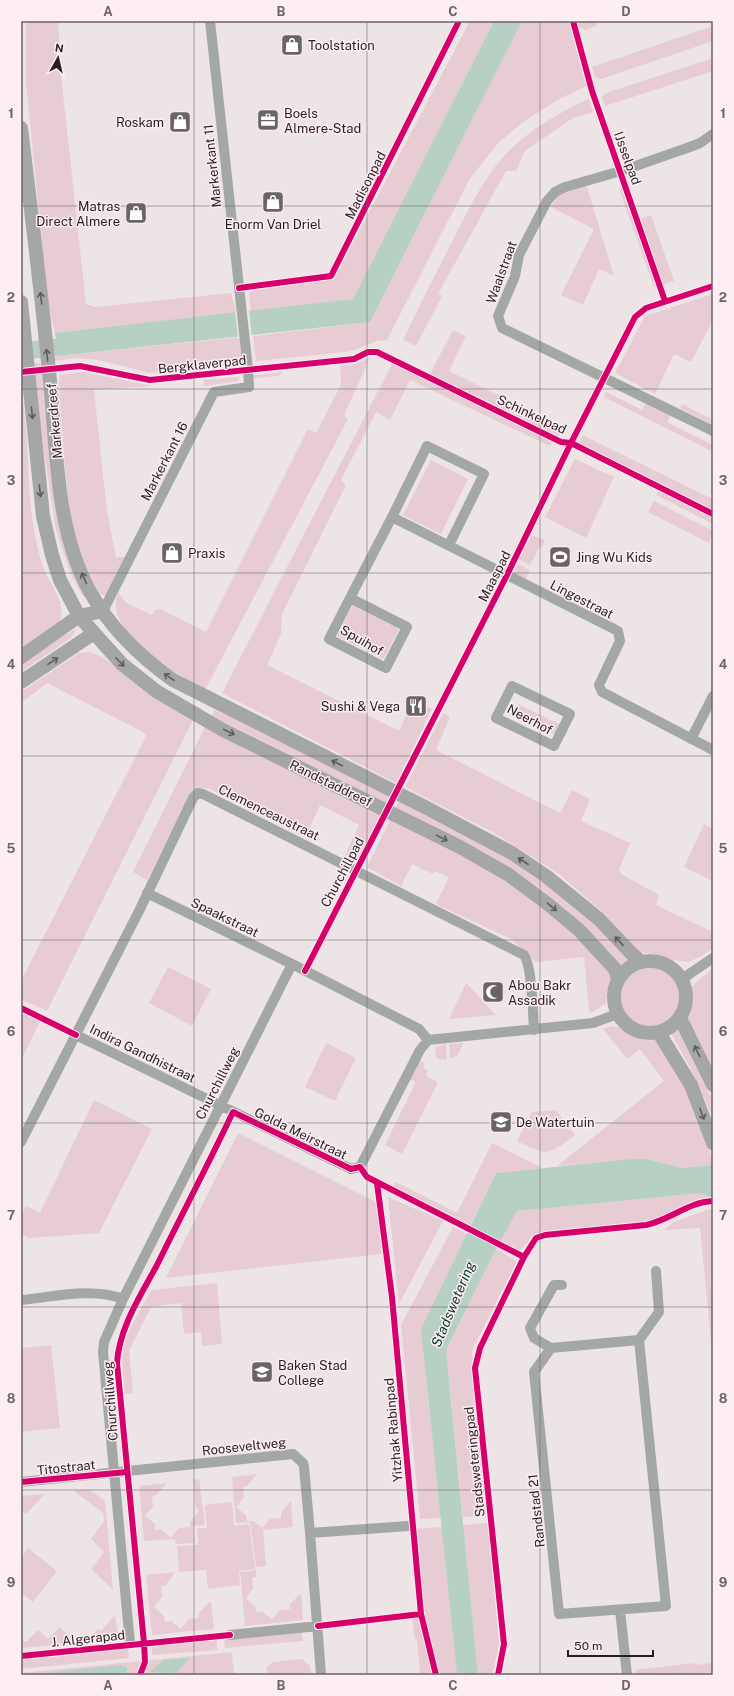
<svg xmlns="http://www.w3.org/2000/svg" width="734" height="1696" font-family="'Public Sans',sans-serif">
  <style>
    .green { fill: #e7ccd4 }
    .water { fill: #b6d0c4 }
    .pier { fill: #ede4e6 }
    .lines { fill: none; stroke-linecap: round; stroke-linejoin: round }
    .street { stroke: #a4a8a5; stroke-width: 10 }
    .secondary { stroke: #a4a7a5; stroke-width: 14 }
    .cycleway-casing { stroke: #feedf2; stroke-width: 8 }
    .cycleway { stroke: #d6006c; stroke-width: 6 }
    .oneway { stroke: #5e5c5c }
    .grid { fill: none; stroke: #6a6465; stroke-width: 1; stroke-opacity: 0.55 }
    .labels { text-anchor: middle; stroke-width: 3; stroke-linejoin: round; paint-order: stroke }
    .poi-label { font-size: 13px; fill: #241f20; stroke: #feedf2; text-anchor: start }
    .street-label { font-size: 13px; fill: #241f20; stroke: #feedf2 }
    .water-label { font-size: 14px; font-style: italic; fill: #023c2a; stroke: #feedf2 }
    .neatline { fill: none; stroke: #6a6465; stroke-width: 1.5 }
    .grid-label { font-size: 13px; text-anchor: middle; font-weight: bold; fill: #6a6465 }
  </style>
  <rect width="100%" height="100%" fill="#ede4e6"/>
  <path class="green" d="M26,21H58L61,75L86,304L95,307L231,293L237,313L55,333L48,304L26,82Z
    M470,21H494L353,299L251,311L249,293L251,291L334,279Z
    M522,21H569L586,86L557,100L522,123L497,144L469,180L387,340L376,341L355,350L345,352L256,361L253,336L370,322Z
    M575,21H595L597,26L585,30L582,28L576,29Z
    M713,26V41L601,79L595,77L592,67Z
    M713,58V71L605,106L602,97L606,93Z
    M589,99L593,112L573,118L525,151L516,171H506L438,294L442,296L416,346L403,340C420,304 438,269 456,234C470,207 484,178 504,156C527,131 558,113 589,99Z
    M583,186L587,187L614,276L599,269L583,305L561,295L594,229L551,207L559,193Z
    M628,186L639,219L651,215L674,281L654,287L619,189Z
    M713,294V320L691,362L674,354L655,394L615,373L645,316Z
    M453,330L466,336L449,371L543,417L542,420L552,425L554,421L564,426L558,438L430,374Z
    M240,337L243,363L150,373L98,360L76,358L41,363L47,413L87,597L83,596L71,575L56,530L37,406L35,363H41L40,358Z
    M370,358L344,415L348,419L205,690C178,673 117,641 116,605C116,601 117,596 118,592L126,603L152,615L155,610L160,609L206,632L308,429L316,433L341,385L340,366L356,364Z
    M393,362L553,440L550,446L410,380L390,420L376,412L341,480L346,485L282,614L281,634L267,665L399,731L406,715L414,717L421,704L432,709L396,783L222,693Z
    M82,372L152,386L94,390L107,511L116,557H125L106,595H101C70,552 67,493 63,442C62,420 59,397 59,375Z
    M282,372L279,376L254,378L251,376Z
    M240,377L238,381L204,386L203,380Z
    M21,390C31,441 25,494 37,545C39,554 42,565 46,574C52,586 64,602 61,617C58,629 31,642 21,649Z
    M606,392L642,410L646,402L671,414L667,422L713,445V452L604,397Z
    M682,404L713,420V425L680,408Z
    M582,435L713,499V511L579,444Z
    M575,459L614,477L586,538L545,517Z
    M431,460L468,479L441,534L403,515Z
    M659,489L713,517V524L656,495Z
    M654,501L713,531L709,543L648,512Z
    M532,535L545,540L542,547L540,546L530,565L519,559Z
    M518,564L530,570L525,580L513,574Z
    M353,605L399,629L384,659L337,636Z
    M76,629L71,638L21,672V665L60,638Z
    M88,652C106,655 116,669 130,679C150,693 173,705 194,718L47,1011L21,999V981L146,736L143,732L47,683L21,703V692L79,653Z
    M518,704L561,725L556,735L514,714Z
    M214,710L231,716L390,796L386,803L212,716Z
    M443,713L450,717L436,750L560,813L572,790L590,799L581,821L630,843L619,869L621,874L659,895L656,905L713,932V948L700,957L688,962L673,960L661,955L639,952L633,947L605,914L559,874L496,834L405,787Z
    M206,725L380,815L356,864L344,858L359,825L320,805L305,837L208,788C198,788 194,789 189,796L147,880L133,872Z
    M399,801L522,865L589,918L629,959L621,965C599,944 579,920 556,901C511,863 448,835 395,808Z
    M390,820L459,852L511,883L571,930L611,973L606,1003L591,1013L589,1010L584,957L536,962L511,939L436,904L449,877L435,871L433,874L412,864L401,886L367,867Z
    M704,824L713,829V881L684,867Z
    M168,967L211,989L192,1026L149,1003Z
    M621 998a30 30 0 1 1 60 0a30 30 0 1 1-60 0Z
    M713,968V1071L687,1021L691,1001V987Z
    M466,983L496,1015L449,1019Z
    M21,1011L40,1021L21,1061Z
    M612,1026L620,1028L635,1037L658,1040L683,1080L708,1144L713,1165L683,1168L646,1159L557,1166L664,1081L640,1049L627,1059L603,1029Z
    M678,1030L713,1101V1118L694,1075L671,1033Z
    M326,1043L356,1058L335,1101L305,1087Z
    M462,1043L463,1045L457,1056L450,1059L449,1044Z
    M446,1044L447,1060L438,1059L435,1055L436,1047Z
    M419,1060L425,1063L423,1068L428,1070L426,1076L438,1082L402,1154L385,1145L416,1082L410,1079Z
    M94,1100L152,1129L99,1233L29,1238L21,1233V1215L26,1206L40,1213Z
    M556,1110L575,1135C548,1155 549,1157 517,1141L532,1112Z
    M238,1133L378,1203L382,1254L166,1278Z
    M492,1143L543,1168L496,1173L470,1226L393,1186L396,1182L457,1213Z
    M702,1193L708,1197L698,1199L672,1212L646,1222L544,1232L531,1237L522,1249L519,1251L500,1241L517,1211Z
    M388,1197L443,1221L399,1304Z
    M707,1210H713V1362L700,1228L664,1230L674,1222Z
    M453,1227L467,1234L433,1304L426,1381L441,1518L420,1519L401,1325Z
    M496,1249L517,1261L473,1348L472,1355L485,1516L463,1517L446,1350Z
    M217,1283L222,1344L202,1346L201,1332L184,1334L181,1303L151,1307L129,1351L133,1393L125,1394C124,1379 121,1364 123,1350C127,1329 142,1309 151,1290Z
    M51,1345L60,1428L21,1432V1348Z
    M257,1474L247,1486H243L244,1497L236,1507L246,1515L247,1521H253L262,1528L270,1519L281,1518V1513L291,1501L293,1527L263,1530L266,1566L256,1567L250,1522L236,1523L232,1477Z
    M199,1479L205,1525L193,1526L195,1543L176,1544L175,1539L144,1541L139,1486L167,1483L156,1495L152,1496L153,1507L145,1516L155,1524V1530H162L171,1538L179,1528L190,1527V1522L199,1511L196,1508L193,1480Z
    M89,1489L105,1501L113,1590L91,1569L104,1552L91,1539L104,1521L103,1513L74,1491Z
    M45,1494L26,1514L21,1510V1496Z
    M232,1502L234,1526L249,1524L255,1569L239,1571L240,1585L208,1589L206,1570L179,1572L177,1546L198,1545L197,1528H207L205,1505Z
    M488,1523L499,1645L492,1675H478L463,1525Z
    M442,1527L457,1675H438L425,1626L415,1529Z
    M28,1548L57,1571L33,1602L21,1592V1557Z
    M256,1570V1577H252L253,1588L246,1598L255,1606L256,1612H262L272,1619L280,1610L290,1609V1604L301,1593L303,1620L245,1626L240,1572Z
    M175,1572L165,1586H161L162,1597L154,1607L164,1616L165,1622L171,1621L181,1629L189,1619L199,1618V1613L209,1602H211L214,1629L152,1635L146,1575Z
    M115,1615L119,1640L88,1642L98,1629L101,1631Z
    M419,1617V1618L432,1675H420L417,1639H415L412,1618Z
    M59,1627L78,1643L21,1648V1639L26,1642L38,1630L48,1639Z
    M301,1630L303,1641L225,1648L224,1639Z
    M217,1639V1650L152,1655V1646Z
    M128,1649L129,1658L21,1669V1660Z
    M232,1652L234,1675H21V1673Z
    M302,1659L310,1666L311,1675H267V1667L273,1662Z
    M694,1663L695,1665L713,1663V1675H636L635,1670Z"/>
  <path class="water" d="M494,21H522L370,322L21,360V342L56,339L55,333L353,299Z
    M632,1159H646L683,1168L713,1165V1197H708L702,1193L517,1211L496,1249L446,1350L478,1675H457L421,1329L496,1173Z
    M190,1658L176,1673L149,1672L164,1660Z
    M121,1665L127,1668V1674L43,1675L46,1673Z"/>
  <path class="pier" d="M249,310L252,338L238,339L235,311Z"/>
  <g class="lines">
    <path class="street" d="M713,134L700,143L687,148L621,171L565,187L555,192L547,201L519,255L515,276L498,316L502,328L713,431
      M449,545L484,474L427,446L392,517L618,631L620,641L599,685L602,692L713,750
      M350,598L407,627L386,668L329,639Z
      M350,598L394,513
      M103,611L214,392L249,387L248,369L210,21
      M512,686L570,714L554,746L496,718Z
      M691,739L713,696
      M147,893L292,964
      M682,979L713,958
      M76,1035L351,1169L360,1167L420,1050L428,1040
      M21,1142L140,909L193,798L198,793L203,794L524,955C532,965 533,1015 534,1030
      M562,1285H554L530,1328L534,1338L551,1348L639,1340L659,1312L656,1271
      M21,1300C54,1297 92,1287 123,1299
      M551,1348L534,1372L559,1614L666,1606L639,1340
      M21,1482L293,1454L303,1463L304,1467L310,1533
      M620,1610L627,1675
      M230,1635L318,1626
      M130,1644L103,1352L104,1342L123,1299L292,964L419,1029L428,1040L593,1023L617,1014
      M321,1675L310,1533L408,1526"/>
    <path class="secondary" d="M21,128C31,209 41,290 49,371C57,443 54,525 89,590C110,628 139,656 173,680L425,807L512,853L546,876L599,919L631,953L641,962
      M21,302L43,516L52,555L60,580L79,616L94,633L122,664L156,691L185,708L223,730L460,847L509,875L548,904L579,930L615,969L618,979
      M21,657L79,616L103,611
      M21,682L94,633
      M614 997a36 36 0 1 1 72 0a36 36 0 1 1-72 0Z
      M680,1018L713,1085
      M659,1033L691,1085L713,1143"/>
    <g class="cycleway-casing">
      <path id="cycleway" d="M573,21L592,91L665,301
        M239,288L331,276L459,21
        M21,372L80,366L150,380L354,359L368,352H377L561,442L571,443L713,514
        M305,971L507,575L570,445L635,317L646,308L713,286
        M21,1008L76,1035
        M377,1183L392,1297L421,1614L436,1675
        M21,1482L127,1472
        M318,1626L421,1614
        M21,1656L230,1635
        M140,1675L145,1662L144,1643L117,1363C119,1328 141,1295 157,1265C182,1214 209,1163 233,1112L351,1169L360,1167L367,1177L524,1257L536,1238L545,1235L646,1225C670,1220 688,1202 713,1201
        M498,1675L504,1644L475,1368L480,1348L524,1257"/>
    </g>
    <use href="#cycleway" class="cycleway"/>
  </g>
  <defs><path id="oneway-shaft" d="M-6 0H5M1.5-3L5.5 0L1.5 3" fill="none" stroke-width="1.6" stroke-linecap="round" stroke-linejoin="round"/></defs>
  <g class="oneway">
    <use href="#oneway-shaft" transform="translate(41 298) rotate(-97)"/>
    <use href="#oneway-shaft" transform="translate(47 355) rotate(-97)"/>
    <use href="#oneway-shaft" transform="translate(32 413) rotate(84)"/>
    <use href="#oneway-shaft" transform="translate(40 491) rotate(83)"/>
    <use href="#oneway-shaft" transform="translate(84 578) rotate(-114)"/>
    <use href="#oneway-shaft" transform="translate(53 661) rotate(-34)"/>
    <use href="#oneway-shaft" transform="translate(120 662) rotate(45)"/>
    <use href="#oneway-shaft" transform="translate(169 677) rotate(-146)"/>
    <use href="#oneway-shaft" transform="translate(229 732) rotate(26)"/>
    <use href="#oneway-shaft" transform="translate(337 763) rotate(-153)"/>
    <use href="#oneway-shaft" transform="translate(442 838) rotate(26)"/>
    <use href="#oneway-shaft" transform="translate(523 861) rotate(-147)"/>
    <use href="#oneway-shaft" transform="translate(552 907) rotate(40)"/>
    <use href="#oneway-shaft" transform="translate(619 941) rotate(-133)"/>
    <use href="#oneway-shaft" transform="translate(697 1051) rotate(-116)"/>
    <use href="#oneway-shaft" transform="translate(702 1114) rotate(69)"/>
  </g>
  <path class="grid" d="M194,21V1675M367,21V1675M540,21V1675M21,206H713M21,389H713M21,573H713M21,756H713M21,940H713M21,1123H713M21,1307H713M21,1490H713"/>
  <defs>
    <g id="shop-square" transform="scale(1.15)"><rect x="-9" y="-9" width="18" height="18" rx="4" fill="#6a6465" stroke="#feedf2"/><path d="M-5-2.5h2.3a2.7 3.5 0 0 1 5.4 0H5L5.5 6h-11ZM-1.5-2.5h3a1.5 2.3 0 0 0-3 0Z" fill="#fff"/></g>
    <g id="office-square" transform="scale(1.15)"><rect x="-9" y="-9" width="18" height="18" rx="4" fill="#6a6465" stroke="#feedf2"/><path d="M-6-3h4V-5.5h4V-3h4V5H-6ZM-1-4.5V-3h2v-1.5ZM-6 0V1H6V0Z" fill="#fff"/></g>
    <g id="stadium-square" transform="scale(1.15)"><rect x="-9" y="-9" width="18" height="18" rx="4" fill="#6a6465" stroke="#feedf2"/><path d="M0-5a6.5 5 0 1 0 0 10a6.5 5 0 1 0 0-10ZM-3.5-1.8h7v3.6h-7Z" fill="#fff"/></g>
    <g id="restaurant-square" transform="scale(1.15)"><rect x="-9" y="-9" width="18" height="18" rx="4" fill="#6a6465" stroke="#feedf2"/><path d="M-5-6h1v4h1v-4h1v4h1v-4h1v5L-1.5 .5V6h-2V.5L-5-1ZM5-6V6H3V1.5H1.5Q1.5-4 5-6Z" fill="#fff"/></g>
    <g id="mosque-square" transform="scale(1.15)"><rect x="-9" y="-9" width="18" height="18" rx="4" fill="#6a6465" stroke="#feedf2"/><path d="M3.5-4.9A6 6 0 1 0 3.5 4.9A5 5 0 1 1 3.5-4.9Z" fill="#fff"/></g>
    <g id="school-square" transform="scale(1.15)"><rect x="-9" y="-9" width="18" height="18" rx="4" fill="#6a6465" stroke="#feedf2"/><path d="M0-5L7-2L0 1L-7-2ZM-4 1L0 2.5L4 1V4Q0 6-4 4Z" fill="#fff"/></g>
  </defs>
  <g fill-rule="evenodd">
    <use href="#shop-square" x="292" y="45"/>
    <use href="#office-square" x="268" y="120"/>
    <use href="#shop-square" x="180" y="122"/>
    <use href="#shop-square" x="273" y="202"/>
    <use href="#shop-square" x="136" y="213"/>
    <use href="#shop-square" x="172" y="553"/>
    <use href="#stadium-square" x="560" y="557"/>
    <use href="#restaurant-square" x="416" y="706"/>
    <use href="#mosque-square" x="493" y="992"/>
    <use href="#school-square" x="501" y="1122"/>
    <use href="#school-square" x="262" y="1372"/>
  </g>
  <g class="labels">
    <g class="poi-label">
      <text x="308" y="50">Toolstation</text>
      <text x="284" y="118">Boels<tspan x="284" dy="15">Almere-Stad</tspan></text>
      <text x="164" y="127" text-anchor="end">Roskam</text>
      <text x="120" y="211" text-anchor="end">Matras<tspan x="120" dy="15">Direct Almere</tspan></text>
      <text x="273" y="229" text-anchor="middle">Enorm Van Driel</text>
      <text x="188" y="558">Praxis</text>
      <text x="576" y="562">Jing Wu Kids</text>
      <text x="400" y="711" text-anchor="end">Sushi &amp; Vega</text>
      <text x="508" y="990">Abou Bakr<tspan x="508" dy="15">Assadik</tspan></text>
      <text x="516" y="1127">De Watertuin</text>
      <text x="278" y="1370">Baken Stad<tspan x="278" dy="15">College</tspan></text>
    </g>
    <g class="street-label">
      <text transform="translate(628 158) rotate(70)" y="5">IJsselpad</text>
      <text transform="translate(212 166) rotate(-96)" y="5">Markerkant 11</text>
      <text transform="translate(365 185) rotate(-63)" y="5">Madisonpad</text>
      <text transform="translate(501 272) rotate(-70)" y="5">Waalstraat</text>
      <text transform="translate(202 364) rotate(-6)" y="5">Bergklaverpad</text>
      <text transform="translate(532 414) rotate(25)" y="5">Schinkelpad</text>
      <text transform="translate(54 421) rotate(-95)" y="5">Markerdreef</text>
      <text transform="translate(164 461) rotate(-63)" y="5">Markerkant 16</text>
      <text transform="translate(494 576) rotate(-63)" y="5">Maaspad</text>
      <text transform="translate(582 599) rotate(27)" y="5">Lingestraat</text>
      <text transform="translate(362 640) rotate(30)" y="5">Spuihof</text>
      <text transform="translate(530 719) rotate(28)" y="5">Neerhof</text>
      <text transform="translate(331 783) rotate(26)" y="5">Randstaddreef</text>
      <text transform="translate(269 812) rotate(26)" y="5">Clemenceaustraat</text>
      <text transform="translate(342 872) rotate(-62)" y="5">Churchillpad</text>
      <text transform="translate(225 917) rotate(26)" y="5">Spaakstraat</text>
      <text transform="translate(143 1053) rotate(26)" y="5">Indira Gandhistraat</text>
      <text transform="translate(217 1083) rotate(-63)" y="5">Churchillweg</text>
      <text transform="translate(301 1133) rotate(26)" y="5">Golda Meirstraat</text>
      <text transform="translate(110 1401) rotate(-94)" y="5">Churchillweg</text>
      <text transform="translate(393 1430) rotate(-95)" y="5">Yitzhak Rabinpad</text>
      <text transform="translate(244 1446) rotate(-6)" y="5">Rooseveltweg</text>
      <text transform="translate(474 1462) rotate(-96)" y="5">Stadsweteringpad</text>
      <text transform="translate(66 1467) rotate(-6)" y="5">Titostraat</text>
      <text transform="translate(536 1511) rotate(-96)" y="5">Randstad 21</text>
      <text transform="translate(88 1638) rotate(-6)" y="5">J. Algerapad</text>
    </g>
    <g class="water-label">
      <text transform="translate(453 1304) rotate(-67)" y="5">Stadswetering</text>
    </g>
  </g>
  <rect width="734" height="1696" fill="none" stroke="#feedf2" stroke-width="44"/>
  <g transform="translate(58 58) rotate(8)" stroke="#feedf2" stroke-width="3" paint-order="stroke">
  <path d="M0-3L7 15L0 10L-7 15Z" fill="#241f20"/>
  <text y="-6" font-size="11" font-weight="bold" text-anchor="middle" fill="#241f20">N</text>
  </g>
  <path d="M568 1650v6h85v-6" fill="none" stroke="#241f20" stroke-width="2"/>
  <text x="574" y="1650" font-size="12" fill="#241f20" stroke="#feedf2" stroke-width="3" paint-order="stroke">50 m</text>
  <rect x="22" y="22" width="690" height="1652" class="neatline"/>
  <g class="grid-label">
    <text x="108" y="16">A</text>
    <text x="281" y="16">B</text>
    <text x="453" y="16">C</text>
    <text x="626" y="16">D</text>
    <text x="11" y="118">1</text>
    <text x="723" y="118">1</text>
    <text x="11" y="302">2</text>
    <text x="723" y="302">2</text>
    <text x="11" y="485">3</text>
    <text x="723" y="485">3</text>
    <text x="11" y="669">4</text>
    <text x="723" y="669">4</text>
    <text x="11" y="853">5</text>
    <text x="723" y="853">5</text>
    <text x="11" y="1036">6</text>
    <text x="723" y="1036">6</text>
    <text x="11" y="1220">7</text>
    <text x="723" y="1220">7</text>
    <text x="11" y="1403">8</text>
    <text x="723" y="1403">8</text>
    <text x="11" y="1587">9</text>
    <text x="723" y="1587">9</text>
    <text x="108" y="1690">A</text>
    <text x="281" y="1690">B</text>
    <text x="453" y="1690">C</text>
    <text x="626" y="1690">D</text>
  </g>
</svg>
